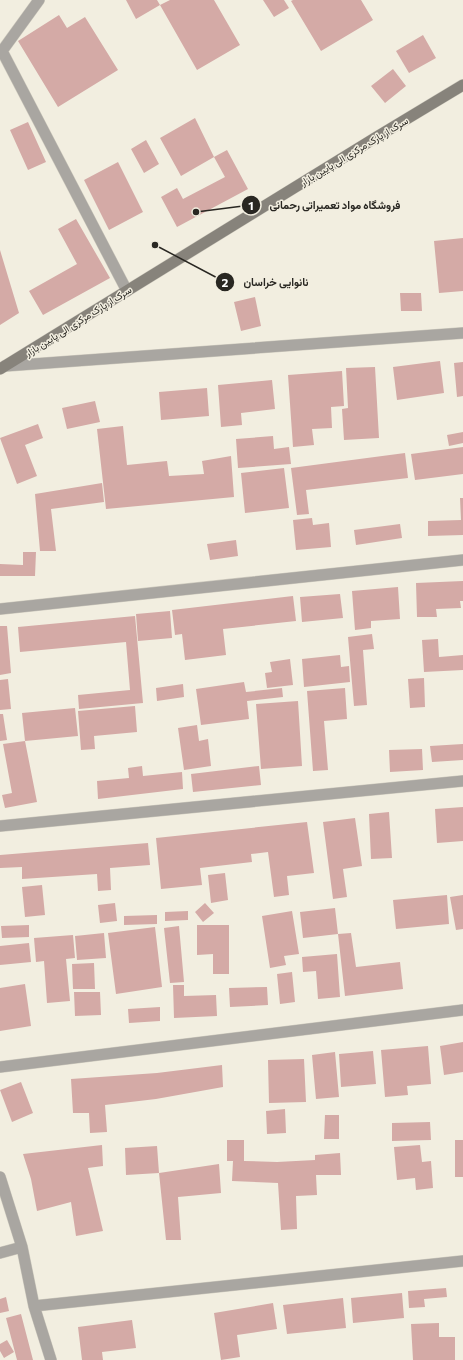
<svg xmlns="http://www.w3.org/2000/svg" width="463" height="1360" font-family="Commissioner,Vazirmatn,sans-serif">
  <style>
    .building { fill: #d4aaa6 }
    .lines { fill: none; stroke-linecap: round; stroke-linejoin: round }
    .minor-casing { stroke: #cecabe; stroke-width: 12 }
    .secondary-casing { stroke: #cecabe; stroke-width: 12 }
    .minor { stroke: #a9a6a1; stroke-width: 11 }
    .secondary { stroke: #87837b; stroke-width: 11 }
    .labels { text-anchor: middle; stroke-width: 3; stroke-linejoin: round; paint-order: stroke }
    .street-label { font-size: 10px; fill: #292722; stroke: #f2eee0 }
    .leader { fill: none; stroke: #292722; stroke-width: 1.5 }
    .callout-dot { fill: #292722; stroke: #f2eee0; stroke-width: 1.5 }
    .mark-label { font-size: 12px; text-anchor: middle; font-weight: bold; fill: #fff }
    .callout-label { font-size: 11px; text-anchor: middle; font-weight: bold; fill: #292722; stroke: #f2eee0; stroke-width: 3; stroke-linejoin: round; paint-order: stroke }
  </style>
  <rect width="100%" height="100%" fill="#f2eee0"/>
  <path class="building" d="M126,0H157L160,5L136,19Z
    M170,0H214L240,45L197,70L160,5Z
    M263,0H284L289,8L274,17Z
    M293,0H361L373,20L321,51L291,1Z
    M59,15L67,28L85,17L118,70L58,107L18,41Z
    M423,35L436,58L409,73L396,51Z
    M393,69L406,86L385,103L371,86Z
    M195,118L214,157L181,176L160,138Z
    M28,122L46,162L28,170L10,130Z
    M146,140L159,164L144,173L131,149Z
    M227,150L248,189L177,227L161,197L177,188L183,199L225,177L214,157Z
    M118,162L143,212L109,230L84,180Z
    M76,219L110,278L43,315L29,291L77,264L58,229Z
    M463,238V291L439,293L434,241Z
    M0,250L19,313L0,325Z
    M400,293H421L422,311H401Z
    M255,297L261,326L241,331L234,302Z
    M440,361L444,393L397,400L393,367Z
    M463,362V396L457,397L454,363Z
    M375,367L379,438L344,440L342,409L348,408L346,368Z
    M342,371L344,406L331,407L332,428L312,429L314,445L293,447L288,375Z
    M272,380L275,409L241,413L242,425L221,427L218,385Z
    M207,388L209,416L161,420L159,392Z
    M95,401L100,422L67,429L62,408Z
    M38,424L43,438L25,445L37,476L17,484L0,438Z
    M123,426L127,465L167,461L169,476L204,474L202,461L231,456L234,497L106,509L97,429Z
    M463,432V443L449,446L447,435Z
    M273,436L274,449L289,447L291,464L238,468L236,439Z
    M463,447V474L415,480L411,454Z
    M405,453L408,478L306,490L309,514L297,515L291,468Z
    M284,468L289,508L245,513L241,473Z
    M102,483L104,502L51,509L56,551H40L35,494Z
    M460,498H463V535L428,536V521L461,520Z
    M312,518L313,525L329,523L331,547L296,550L293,520Z
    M400,524L402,538L356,545L354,530Z
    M236,540L238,556L210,560L207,544Z
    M23,552H36L35,576H0V564L23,565Z
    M463,581V601H460L461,608L436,609L437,617H417L416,583Z
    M398,587L400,619L371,621V628L355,630L352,591Z
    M340,594L343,618L302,622L300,597Z
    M293,596L296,621L223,629L226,655L185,660L182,634L175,635L172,610Z
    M170,611L172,638L138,641L136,614Z
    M135,616L143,703L79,709L78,695L130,690L126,642L20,652L18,627Z
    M0,626H7L11,673L0,675Z
    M372,634L374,649L363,650L367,705L354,706L348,637Z
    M438,639L439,657L463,655V670L424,672L422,640Z
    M340,655L341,667L349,666L350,682L304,687L302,659Z
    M290,659L293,685L267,688L265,673L272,672L270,662Z
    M424,678L425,707L410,708L408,679Z
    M8,679L11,709L0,710V680Z
    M244,682L246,692L282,688L283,697L247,701L249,719L201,725L196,689Z
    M183,684L184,697L157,701L156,688Z
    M345,688L347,719L324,721L328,770L313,771L307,691Z
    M298,701L302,766L261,769L256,704Z
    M135,706L137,732L94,736L95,749L81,750L78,711Z
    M75,708L78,736L25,741L22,713Z
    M0,714H3L7,740L0,741Z
    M197,725L199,741L208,739L211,766L184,770L178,728Z
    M25,741L37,802L5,808L2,795L12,793L3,744Z
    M463,744V760L432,762L430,746Z
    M422,749L423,770L390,772L389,750Z
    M142,766L143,776L182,772L183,789L98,799L97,781L129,778L128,768Z
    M259,766L261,785L193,792L191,774Z
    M463,807V841L437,843L435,809Z
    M389,812L392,858L371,859L369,814Z
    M355,818L362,866L343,869L347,897L333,899L323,822Z
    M307,822L314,873L287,876L289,895L274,897L268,852L251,854L252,862L200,868L202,885L161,889L156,838Z
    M148,843L150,865L110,868L111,890L98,891L97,874L22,879V867L0,868V855Z
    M225,873L228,900L211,903L208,875Z
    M42,885L45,915L25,917L22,887Z
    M447,895L449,924L396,929L393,900Z
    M463,895V929L456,930L450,897Z
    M115,903L117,921L100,923L98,905Z
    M205,903L214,913L203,922L195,912Z
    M335,908L338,934L303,938L300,912Z
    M188,911V920L165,921V912Z
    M292,911L299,954L284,956L286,965L270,968L262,916Z
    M157,915V924L124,925V916Z
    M29,925V937L2,938L1,926Z
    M197,925H229V974H213V954L197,955Z
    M179,926L184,982L170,983L164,928Z
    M155,927L162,987L116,994L108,933Z
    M104,933L106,958L77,960L75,936Z
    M351,933L356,967L400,962L403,989L345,996L338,934Z
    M73,935L75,958L66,959L70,1001L47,1003L44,961L36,962L34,938Z
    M29,943L31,962L0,965V946Z
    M337,954L340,997L318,999L316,971L303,972L302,957Z
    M94,963L95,989H73L72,964Z
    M292,972L295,1002L280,1004L277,974Z
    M25,984L31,1026L0,1031V988Z
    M173,985H184V996L216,995L217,1016L174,1018Z
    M267,987L268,1005L230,1007L229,988Z
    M74,992H100L101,1015L75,1016Z
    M160,1007V1021L129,1023L128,1009Z
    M463,1042V1072L444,1075L440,1046Z
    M428,1046L431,1084L407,1086L408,1095L385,1097L381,1050Z
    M373,1051L376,1084L341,1087L339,1054Z
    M335,1052L339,1097L316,1099L312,1055Z
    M304,1059L306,1102L269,1103L268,1060Z
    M222,1065L223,1087L156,1099L105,1105L107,1132L90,1133L89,1113H73L71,1079L157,1073Z
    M21,1082L33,1113L12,1122L0,1090Z
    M285,1109L286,1133L267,1134L266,1111Z
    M325,1115H339V1139H324Z
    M430,1122L431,1140L392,1141V1123Z
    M227,1140H244V1161L277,1162L315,1160V1155L340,1153L341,1175H316L317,1195L296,1196L297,1229L281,1230L278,1183L232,1181L233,1161H227Z
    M455,1140H463V1177H455Z
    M102,1145L103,1166L88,1168L103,1231L76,1236L71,1202L37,1211L31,1179L23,1154Z
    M420,1145L422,1162L431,1161L433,1188L416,1190L415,1178L397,1180L394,1147Z
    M157,1146L159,1173L126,1175L125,1148Z
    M219,1164L221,1193L178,1197L181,1240H166L159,1173Z
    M446,1288L447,1297L424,1299L425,1307L409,1308L408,1291Z
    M402,1293L404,1318L353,1323L351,1298Z
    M6,1297L9,1311L0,1313V1299Z
    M343,1298L346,1328L287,1334L283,1305Z
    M273,1303L277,1329L237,1335L240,1357L221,1360L214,1313Z
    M21,1314L33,1360H17L6,1318Z
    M132,1320L136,1348L102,1352L103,1360H82L78,1327Z
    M439,1323V1337H455V1360H413L411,1324Z
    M7,1340L14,1352L4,1358L0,1351V1344Z"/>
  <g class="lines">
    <g class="minor-casing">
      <path id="minor" d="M2,51L127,291
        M0,53L2,51L39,0
        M5,366L463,333
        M0,609L463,560
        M0,826L463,781
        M0,1067L463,1010
        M0,1177L22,1247L34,1306L51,1360
        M0,1253L22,1247
        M34,1306L463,1261"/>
    </g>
    <g class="secondary-casing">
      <path id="secondary" d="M0,369L375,138L463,85"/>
    </g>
    <use href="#minor" class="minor"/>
    <use href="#secondary" class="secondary"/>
  </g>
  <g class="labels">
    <g class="street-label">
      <text transform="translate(354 151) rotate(-31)" y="4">سرک از پارک مرکزی الی پایین بازار</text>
      <text transform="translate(78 321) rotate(-32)" y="4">سرک از پارک مرکزی الی پایین بازار</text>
    </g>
  </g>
  <path class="leader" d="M196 212L251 205M155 245L225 282"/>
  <g class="callout-dot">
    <circle cx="196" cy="212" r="4"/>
    <circle cx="155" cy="245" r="4"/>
    <circle cx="251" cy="205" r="10"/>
    <circle cx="225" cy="282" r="10"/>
  </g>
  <g class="mark-label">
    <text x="251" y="210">1</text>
    <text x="225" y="287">2</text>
  </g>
  <g class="callout-label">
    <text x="335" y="209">فروشگاه مواد تعمیراتی رحمانی</text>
    <text x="276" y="286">نانوایی خراسان</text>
  </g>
</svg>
